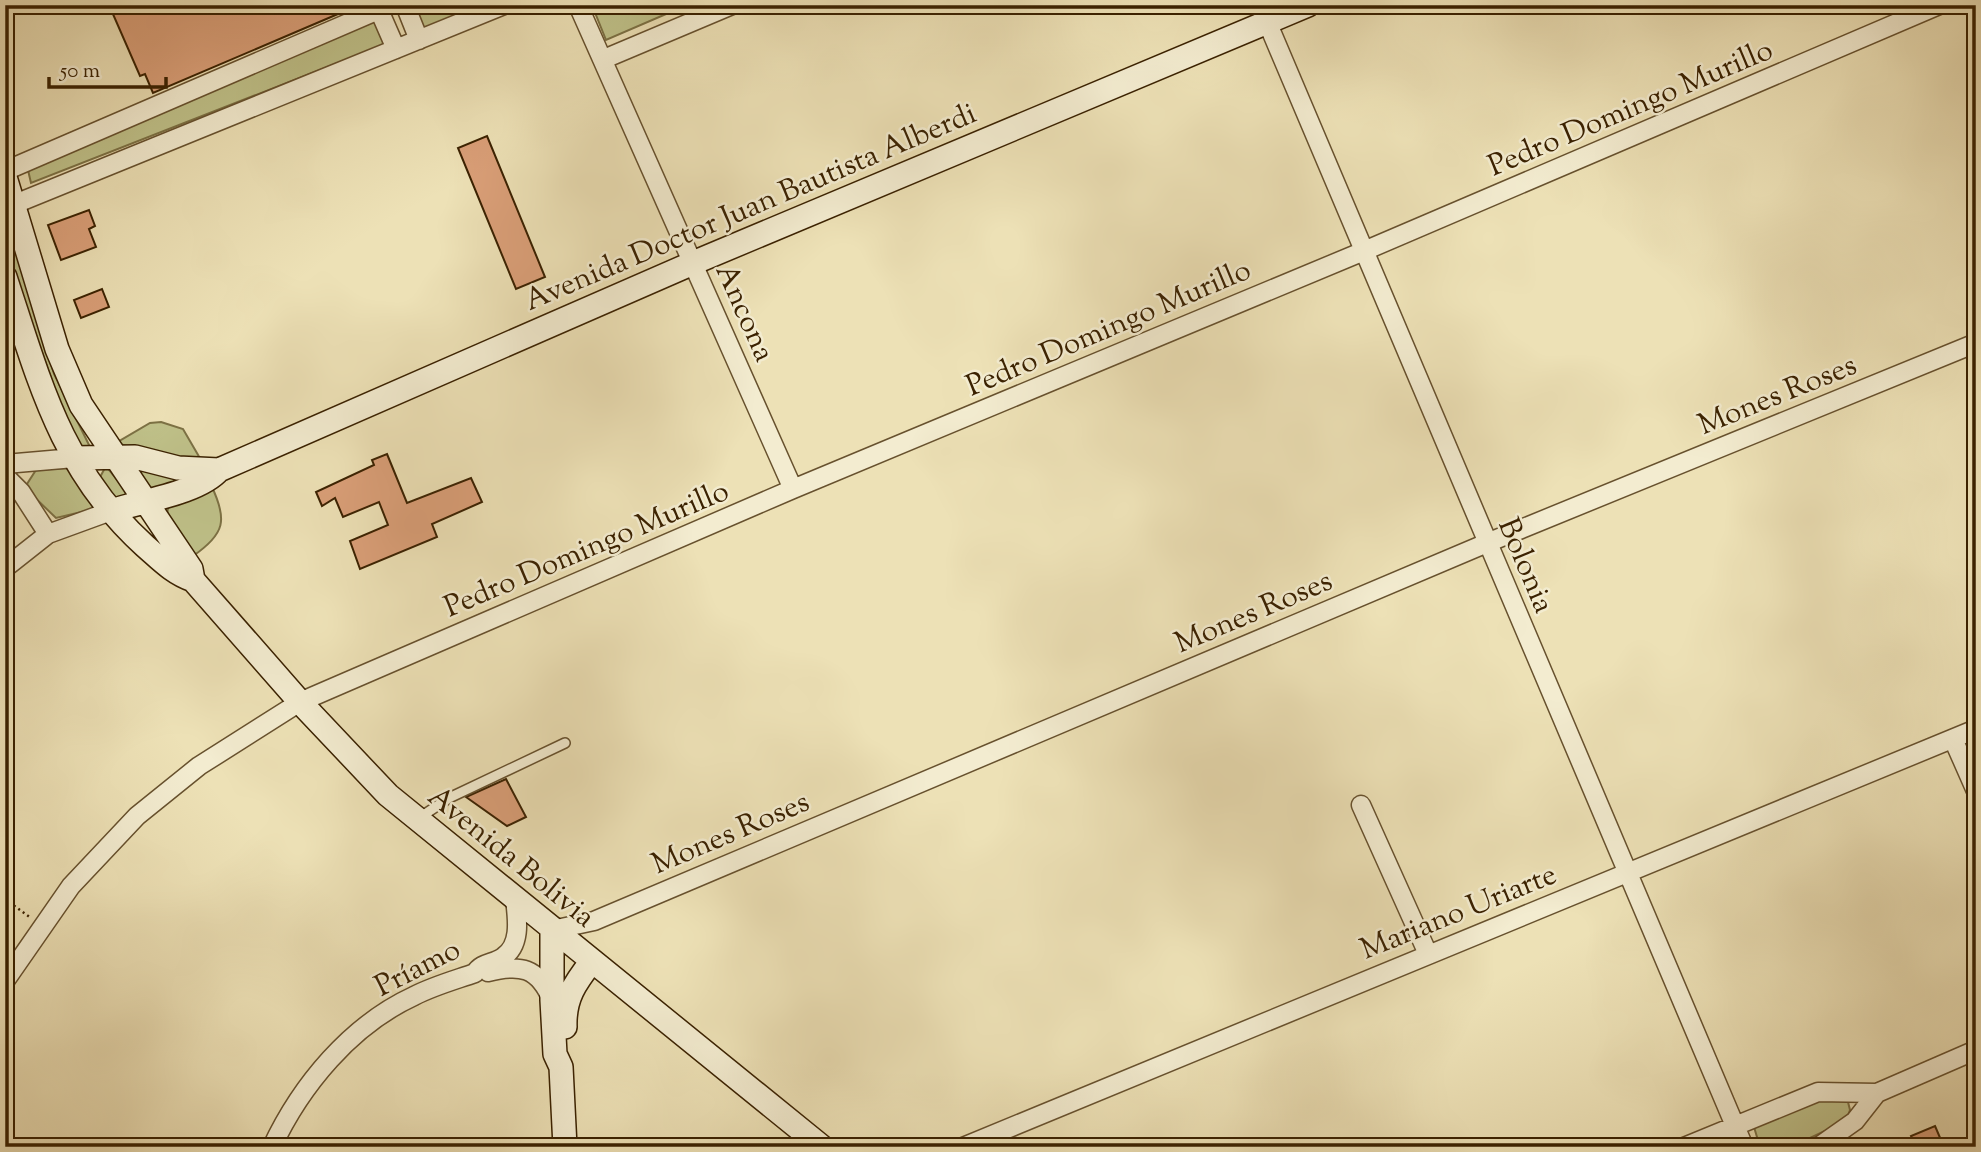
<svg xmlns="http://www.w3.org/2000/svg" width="1981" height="1152" font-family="'Sorts Mill Goudy',serif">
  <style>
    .green { fill: #bfc189; stroke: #7c7144; stroke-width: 2 }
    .building { fill: #da9f78; stroke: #3a2100; stroke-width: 2 }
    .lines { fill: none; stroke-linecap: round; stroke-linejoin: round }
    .lane-casing { stroke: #67512e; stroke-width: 12 }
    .street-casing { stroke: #67512e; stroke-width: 21 }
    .secondary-casing { stroke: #3a2100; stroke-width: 26 }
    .path { stroke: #3a2100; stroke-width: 2.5; stroke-dasharray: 2 3.5; stroke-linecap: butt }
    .lane { stroke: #f3ecd0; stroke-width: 9 }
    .street { stroke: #f3ecd0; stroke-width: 18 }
    .secondary { stroke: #f3ecd0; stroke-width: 23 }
    .labels { text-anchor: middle; stroke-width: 5; stroke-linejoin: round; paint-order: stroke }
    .street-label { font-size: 30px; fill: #3a2100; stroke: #f3ecd0 }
  </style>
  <rect width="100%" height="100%" fill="#ede1b6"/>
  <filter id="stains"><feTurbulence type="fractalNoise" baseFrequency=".00286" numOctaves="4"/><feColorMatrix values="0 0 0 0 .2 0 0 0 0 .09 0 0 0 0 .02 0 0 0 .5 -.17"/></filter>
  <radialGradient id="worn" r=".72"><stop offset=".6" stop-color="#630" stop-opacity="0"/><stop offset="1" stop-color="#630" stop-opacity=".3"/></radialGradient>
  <path class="green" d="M412,5H485L424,29Z
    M592,5H687L606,40Z
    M373,17L384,43L381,46L31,183L28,170Z
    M5,216L54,374L90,447L81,450L63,412L5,247Z
    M161,422L183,429L201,460L153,453L116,443L150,423Z
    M133,464L180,478L182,481L148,491Z
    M106,466L127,492L123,497H112L99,479Z
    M67,468L95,505L90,510L56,518L28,491L27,484L36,470Z
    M211,485C228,520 225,534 193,556C182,541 160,522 170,503Z
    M1847,1098L1850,1110L1848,1115L1827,1130L1791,1147H1760L1754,1127L1799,1103Z"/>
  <path class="building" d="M109,5H359L153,93L145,74L140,76Z
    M487,136L545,277L516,289L458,148Z
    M89,210L95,226L89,229L96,247L61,260L48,225Z
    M102,289L109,307L81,318L74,300Z
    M387,454L407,503L471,478L482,502L432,524L437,537L360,569L350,541L388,525L379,502L343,517L335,498L322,506L316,492L374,465L372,460Z
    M506,779L526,817L507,826L466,797Z
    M1935,1126L1944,1147H1916L1911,1136Z"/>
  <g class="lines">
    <g class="lane-casing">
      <path id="lane" d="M419,818L449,798L565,743"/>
    </g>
    <g class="street-casing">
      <path id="street" d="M405,5L419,40
        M578,5L793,489
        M1260,5L1744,1147
        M379,10L396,49
        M604,59L732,5
        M5,171L390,5
        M5,208L504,5
        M5,464L74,458
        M5,476L21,492L48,534
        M5,568L48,534L111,511
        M1953,739L1976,791
        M1361,805L1428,954
        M552,930L594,921L1487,543L1976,343
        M488,972C520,964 538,967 552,1000
        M5,981L71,886L137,816L199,766L300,702L793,489L1364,251L1939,5
        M272,1147C301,1085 351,1025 414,996C433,986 455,980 475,973C482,962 493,964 503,957C522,945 517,917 515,899
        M963,1147L1976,729
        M1684,1147L1818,1092L1877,1093L1976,1050
        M1818,1147L1855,1121L1877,1093"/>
    </g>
    <g class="secondary-casing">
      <path id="secondary" d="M5,177L57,349L81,405L191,569L193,580
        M5,277C39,380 61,470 145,546C161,560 173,573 193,580L300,702L388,795L822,1147
        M74,458L135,457L178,468L219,470
        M111,511C141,501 199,493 219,470L693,263L1308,5
        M552,930V1000L555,1054L561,1067L565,1147
        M565,1027C564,998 575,983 592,961"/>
    </g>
    <path class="path" d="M5,899L31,918"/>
    <use href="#lane" class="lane"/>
    <use href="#street" class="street"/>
    <use href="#secondary" class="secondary"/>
  </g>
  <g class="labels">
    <g class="street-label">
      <text transform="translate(1630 107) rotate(-23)" y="10">Pedro Domingo Murillo</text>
      <text transform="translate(750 206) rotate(-23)" y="10">Avenida Doctor Juan Bautista Alberdi</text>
      <text transform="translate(746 312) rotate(66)" y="10">Ancona</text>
      <text transform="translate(1108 327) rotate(-23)" y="10">Pedro Domingo Murillo</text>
      <text transform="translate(1777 394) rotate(-22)" y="10">Mones Roses</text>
      <text transform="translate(586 548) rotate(-23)" y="10">Pedro Domingo Murillo</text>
      <text transform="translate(1527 565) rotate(67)" y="10">Bolonia</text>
      <text transform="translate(1253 611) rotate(-23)" y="10">Mones Roses</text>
      <text transform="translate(730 832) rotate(-23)" y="10">Mones Roses</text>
      <text transform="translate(512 856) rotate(39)" y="10">Avenida Bolivia</text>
      <text transform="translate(1458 911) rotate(-22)" y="10">Mariano Uriarte</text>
      <text transform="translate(417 967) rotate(-27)" y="10">Príamo</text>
    </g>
  </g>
  <rect width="1981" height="1152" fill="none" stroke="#ede1b6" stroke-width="28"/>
  <rect x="7" y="7" width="1967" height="1138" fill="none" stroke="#3a2100" stroke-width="3.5"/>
  <rect x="14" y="14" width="1953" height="1124" fill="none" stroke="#3a2100" stroke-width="2"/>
  <path d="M49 77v10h117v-10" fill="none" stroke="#3a2100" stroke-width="3.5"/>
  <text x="60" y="77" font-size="21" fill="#3a2100" stroke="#f3ecd0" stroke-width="5" paint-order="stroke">50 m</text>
  <rect width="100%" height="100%" filter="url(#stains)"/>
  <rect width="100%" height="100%" fill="url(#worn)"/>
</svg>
